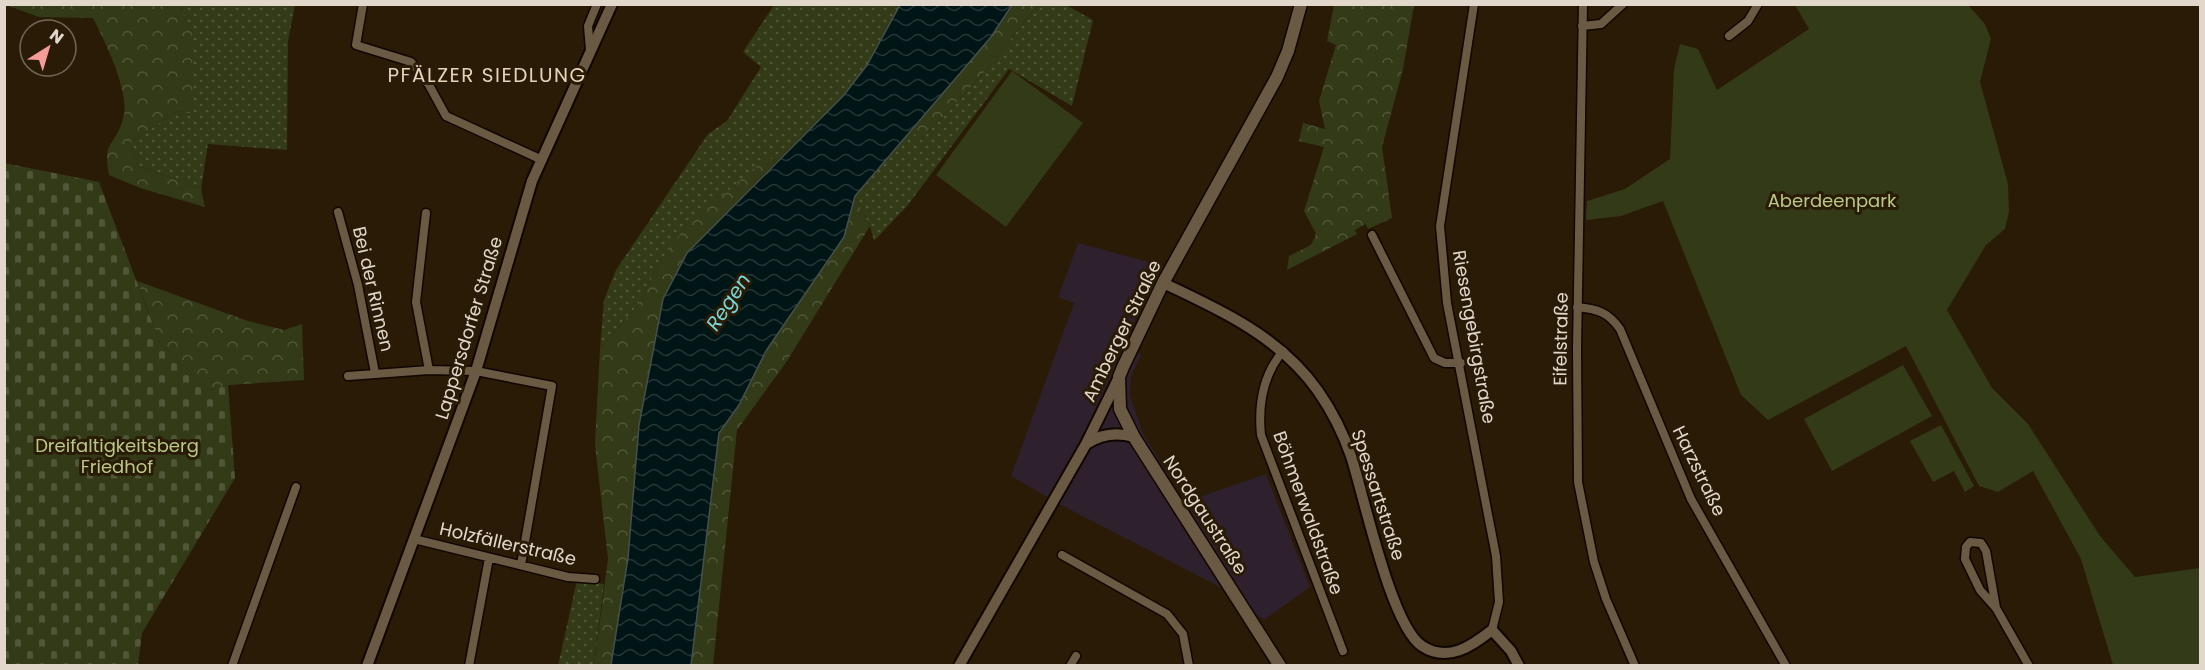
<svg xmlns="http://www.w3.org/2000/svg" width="2205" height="670" font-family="Poppins,sans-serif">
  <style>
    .commercial { fill: #2e202c }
    .grass { fill: url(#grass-dots) }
    .forest { fill: url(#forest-crowns) }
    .cemetery { fill: url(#cemetery-stones) }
    .park { fill: #333a18 }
    .water { fill: url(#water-waves); stroke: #44504c; stroke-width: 1.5 }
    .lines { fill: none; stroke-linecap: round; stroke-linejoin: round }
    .minor-casing { stroke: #110600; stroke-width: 11 }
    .tertiary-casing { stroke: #110600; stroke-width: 14 }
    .secondary-casing { stroke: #110600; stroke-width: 15 }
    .minor { stroke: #6a5a44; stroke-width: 8 }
    .tertiary { stroke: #6a5a44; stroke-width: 10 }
    .secondary { stroke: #6a5a44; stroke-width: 12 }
    .labels { text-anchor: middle; stroke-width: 6; stroke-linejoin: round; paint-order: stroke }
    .park-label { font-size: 18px; fill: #b9c886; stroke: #291b06 }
    .street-label { font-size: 18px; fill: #e1d8cb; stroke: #291b06 }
    .neighbourhood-label { font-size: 20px; letter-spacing: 1.5px; fill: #e6d3b9; stroke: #291b06 }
    .water-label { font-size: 20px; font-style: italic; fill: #79d6d8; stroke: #291b06 }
  </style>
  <defs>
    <pattern id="grass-dots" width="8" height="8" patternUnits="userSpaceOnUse" patternTransform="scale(1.5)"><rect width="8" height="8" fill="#333a18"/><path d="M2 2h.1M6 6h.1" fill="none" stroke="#505638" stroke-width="1.8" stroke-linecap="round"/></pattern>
    <pattern id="forest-crowns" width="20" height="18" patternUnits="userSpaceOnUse" patternTransform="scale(1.5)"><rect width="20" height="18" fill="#333a18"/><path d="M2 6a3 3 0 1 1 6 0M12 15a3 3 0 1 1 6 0" fill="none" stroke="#505638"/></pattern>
    <pattern id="cemetery-stones" width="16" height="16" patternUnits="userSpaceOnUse" patternTransform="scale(1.5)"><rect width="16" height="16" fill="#333a18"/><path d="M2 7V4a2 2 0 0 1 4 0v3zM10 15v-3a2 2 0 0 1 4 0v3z" fill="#505638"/></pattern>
    <pattern id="water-waves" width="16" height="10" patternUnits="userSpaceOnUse" patternTransform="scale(1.5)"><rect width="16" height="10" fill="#001516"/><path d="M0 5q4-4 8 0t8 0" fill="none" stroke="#253637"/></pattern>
  </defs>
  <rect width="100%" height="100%" fill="#291b06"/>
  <path class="commercial" d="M1078,243L1160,265L1146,292L1126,342L1141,355L1131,376L1130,396L1143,433L1184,502L1266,474L1310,587L1264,620L1216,585L1061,505L1011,476L1074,303L1058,297Z"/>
  <path class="grass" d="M178,5H295L288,41L287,150L208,144L201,189L139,166L131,142L177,111L192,114V31Z
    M774,5H900L867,65L844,95L776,162L768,157L662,258L639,304L600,348L604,300L616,270L708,134L727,121L761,67L743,52Z
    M1038,5H1066L1093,20L1072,106L1009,69L908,205L874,241L870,226L855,197L911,131L922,139L981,76Z
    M577,580L604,584L594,665L558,666Z"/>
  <path class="forest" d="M1366,4L1414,5L1403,69L1382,147L1392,218L1368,229L1366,224L1355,230L1357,234L1287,270L1289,256L1311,245L1316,234L1304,211L1324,147L1299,141L1303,123L1325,129L1319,101L1336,45L1327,41L1334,5Z
    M6,5H178L192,31L193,114L177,111L131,142L139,166L201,189L205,207L140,188L109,175C102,139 115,148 123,119C131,94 105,41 93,18L39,17Z
    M1012,5H1038L981,76L921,140L911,131L991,37Z
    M768,157L776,162L687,253L663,299L639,425L628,558L613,656L611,665L594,666L608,559L595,444L600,348L639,304L662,258L689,223Z
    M855,197L870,226L787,361L737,430L713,665L691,666L718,433L739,405L766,351L844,237Z
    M137,281L248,321L284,330L302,324L304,380L229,385L209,390L160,343Z"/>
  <path class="cemetery" d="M4,163L99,182L160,343L209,390L228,385L235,478L142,633L138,665H5Z"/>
  <path class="park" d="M1795,5H1968L1985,24L1991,39L1980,82L2008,184L2009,211L2005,229L1986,245L1947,310L1992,388L2028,424L2100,536L2135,577L2200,568V665H2113L2081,559L2033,471L1998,492L1979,486L1906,346L1768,420L1741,395L1663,201L1621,216L1586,220L1587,201L1625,189L1670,159L1674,69L1680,44L1698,49L1717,90L1809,29Z
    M1012,71L1083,123L1006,227L936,175Z
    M1903,365L1932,416L1832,471L1804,419Z
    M1941,425L1974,486L1965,492L1954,471L1933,482L1910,441Z"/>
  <path class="water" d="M900,5H1012L991,37L855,196L844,237L766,351L739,405L719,433L691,665H611L628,558L639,425L663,299L687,253L844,95L867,65Z"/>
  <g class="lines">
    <g class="minor-casing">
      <path id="minor" d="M363,4L356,45L411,62L429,85L446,116L540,159
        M1474,4L1440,226L1447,303L1496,556L1499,602L1492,630
        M1583,4L1577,348L1578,482L1594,562L1606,599L1635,666
        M1582,26L1601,24L1623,4
        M1729,36L1748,21L1758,4
        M590,50L588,26L597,4
        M338,212L358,285L375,373
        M426,213L416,302L429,370
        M1372,235L1434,358L1445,363H1461
        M1577,307C1597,309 1608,312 1620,329L1691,499L1786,666
        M1283,351C1263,375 1258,405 1261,435L1343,651
        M348,376L429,370L476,371L552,386L521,565
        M414,539L568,577L595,579
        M1062,555L1167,614L1183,634L1189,666
        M1996,608L1986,551L1981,543L1970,542L1966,547L1965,559L1980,590L1996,608L2029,666
        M232,666L296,487
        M469,666L489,558
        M1070,666L1076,656"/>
    </g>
    <g class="tertiary-casing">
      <path id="tertiary" d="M1163,283C1221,310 1280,337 1318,391C1332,411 1343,433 1351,456C1364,496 1391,626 1422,646C1448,663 1472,646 1492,630L1511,651L1519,666
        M1086,444C1101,434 1117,432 1134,437
        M367,666L476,371L532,181L612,4
        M959,666L1086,444L1119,377"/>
    </g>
    <g class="secondary-casing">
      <path id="secondary" d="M1280,666L1134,437L1120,409L1119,377L1123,367L1163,283L1277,77L1288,51L1301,4"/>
    </g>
    <use href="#minor" class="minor"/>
    <use href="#tertiary" class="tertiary"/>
    <use href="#secondary" class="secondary"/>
  </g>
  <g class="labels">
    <g class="park-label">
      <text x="1832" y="207">Aberdeenpark</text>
      <text x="117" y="452">Dreifaltigkeitsberg<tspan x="117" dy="21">Friedhof</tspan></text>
    </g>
    <g class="street-label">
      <text transform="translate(373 289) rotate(77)" y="6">Bei der Rinnen</text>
      <text transform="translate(469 328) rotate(-73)" y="6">Lappersdorfer Straße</text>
      <text transform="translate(1122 331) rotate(-64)" y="6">Amberger Straße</text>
      <text transform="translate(1474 337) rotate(80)" y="6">Riesengebirgstraße</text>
      <text transform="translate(1561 339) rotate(-89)" y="6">Eifelstraße</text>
      <text transform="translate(1699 471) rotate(64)" y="6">Harzstraße</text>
      <text transform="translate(1378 495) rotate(72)" y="6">Spessartstraße</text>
      <text transform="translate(1308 513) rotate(70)" y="6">Böhmerwaldstraße</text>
      <text transform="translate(1205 515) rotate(57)" y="6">Nordgaustraße</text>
      <text transform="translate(508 544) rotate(13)" y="6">Holzfällerstraße</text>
    </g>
    <g class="neighbourhood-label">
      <text x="487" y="82">PFÄLZER SIEDLUNG</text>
    </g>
    <g class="water-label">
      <text transform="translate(728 302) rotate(-57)" y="7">Regen</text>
    </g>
  </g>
  <rect width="2205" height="670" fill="none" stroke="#e1d8cb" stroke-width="12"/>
  <g transform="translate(48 48) rotate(37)"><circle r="28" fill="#291b06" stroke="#736755" stroke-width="1.5"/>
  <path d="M0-4.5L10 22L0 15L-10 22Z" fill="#f59b98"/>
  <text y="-9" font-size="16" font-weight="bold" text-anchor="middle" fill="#e1d8cb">N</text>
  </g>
</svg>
